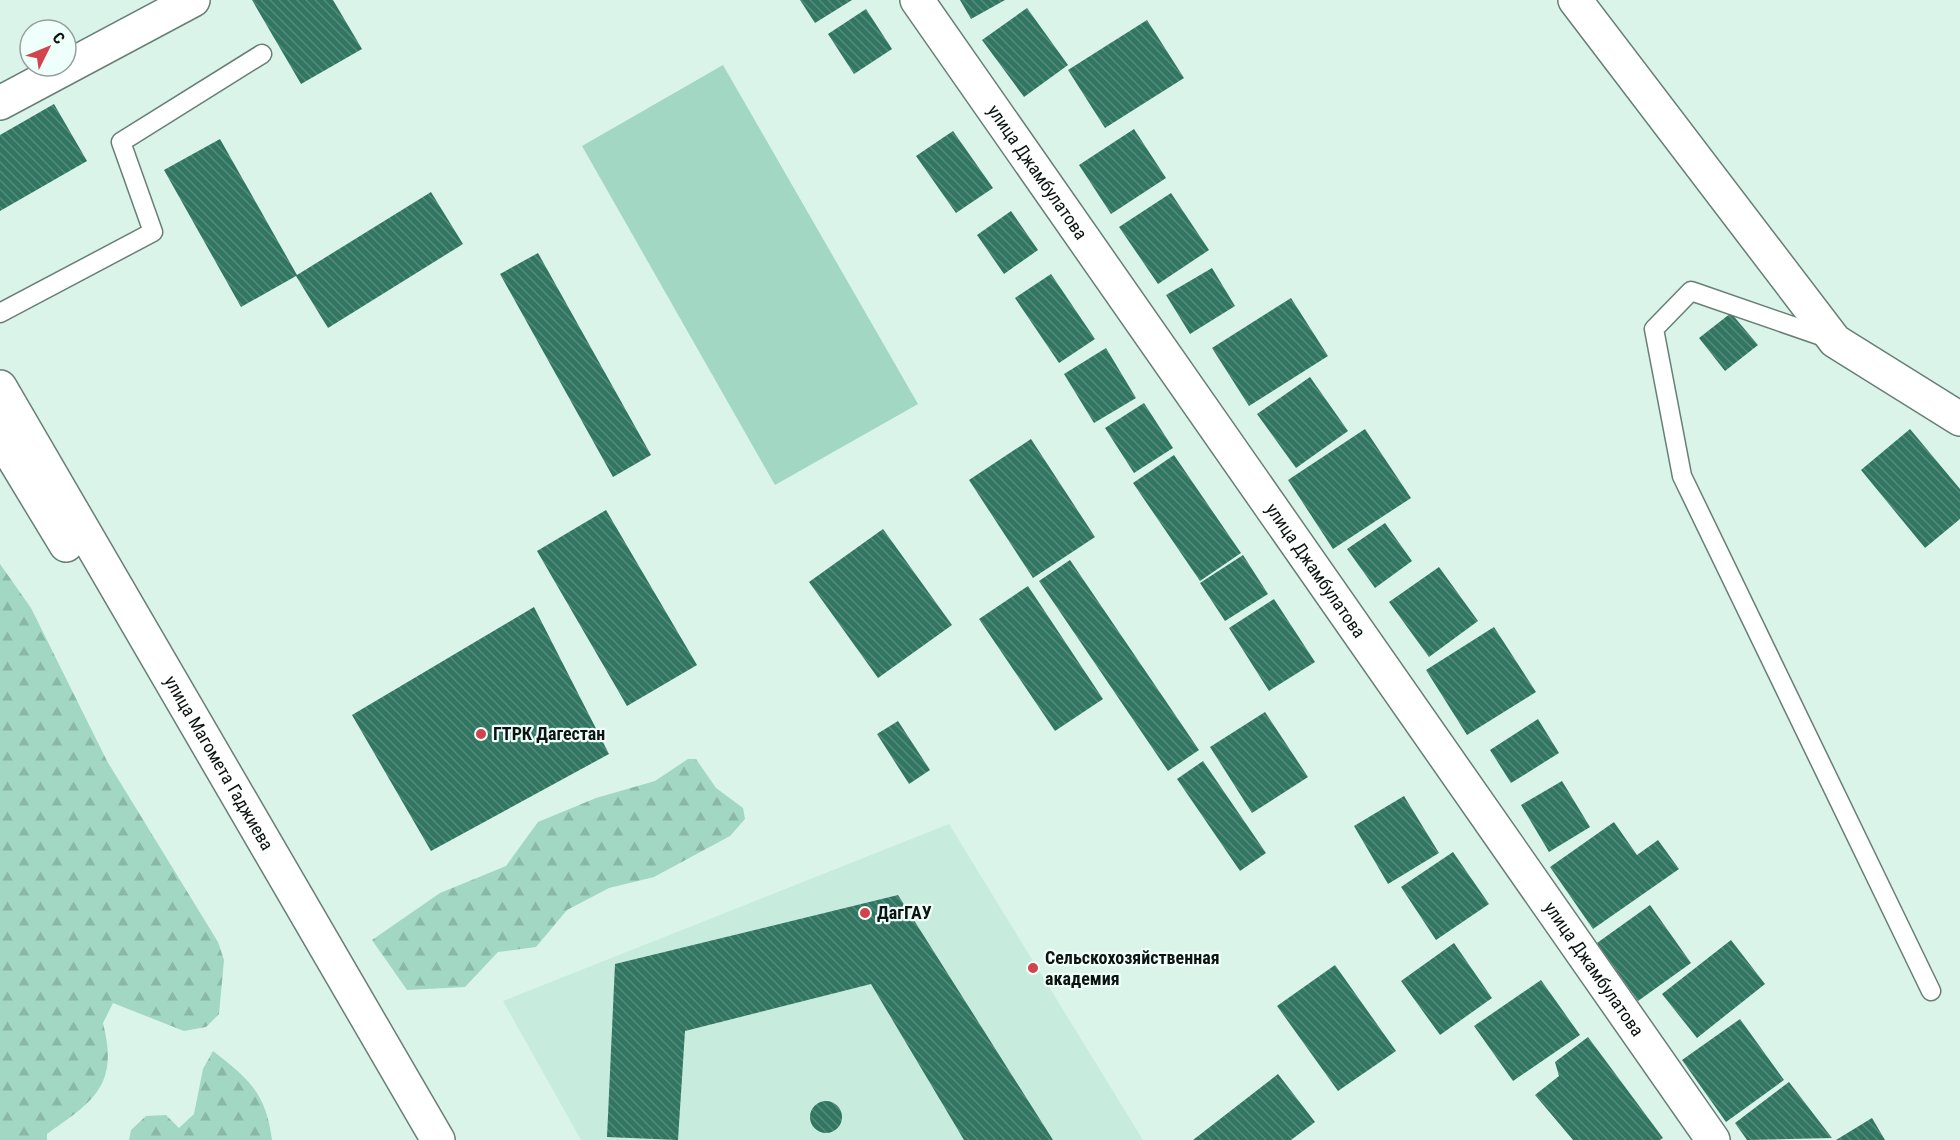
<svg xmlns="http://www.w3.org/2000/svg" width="1960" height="1140" font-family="'Roboto Condensed',sans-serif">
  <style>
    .built { fill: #c7ebdd }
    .forest { fill: url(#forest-firs) }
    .pitch { fill: #a1d7c3 }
    .building { fill: url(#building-back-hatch) }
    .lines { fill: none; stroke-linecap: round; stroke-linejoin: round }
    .service-casing { stroke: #677f76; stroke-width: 21 }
    .minor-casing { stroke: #677f76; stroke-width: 36 }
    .secondary-casing { stroke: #677f76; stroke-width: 36 }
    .service { stroke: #fff; stroke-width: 18 }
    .minor { stroke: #fff; stroke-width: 33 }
    .secondary { stroke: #fff; stroke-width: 33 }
    .poi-dot { fill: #d3434d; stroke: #effff9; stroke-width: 2 }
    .labels { text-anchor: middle; stroke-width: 4.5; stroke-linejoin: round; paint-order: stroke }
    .street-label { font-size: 18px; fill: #0b1411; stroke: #effff9 }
    .poi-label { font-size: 18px; font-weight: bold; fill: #0b1411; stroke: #effff9; text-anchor: start }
  </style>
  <defs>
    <pattern id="forest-firs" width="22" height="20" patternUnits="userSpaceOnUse" patternTransform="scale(1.5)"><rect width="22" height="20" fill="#a1d7c3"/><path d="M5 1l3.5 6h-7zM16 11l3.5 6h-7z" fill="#89b8a6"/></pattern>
    <pattern id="building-back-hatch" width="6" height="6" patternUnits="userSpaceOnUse" patternTransform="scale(1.5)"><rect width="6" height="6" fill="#307661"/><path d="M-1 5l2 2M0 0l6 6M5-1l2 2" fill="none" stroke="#588a7b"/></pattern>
  </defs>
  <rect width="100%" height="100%" fill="#daf4ea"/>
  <path class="built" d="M949,824L1143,1140H581L503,1001Z"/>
  <path class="forest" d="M0,564L31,608L107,761L218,942L224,960L219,1014L206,1027L184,1031L113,1003L103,1023C119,1085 94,1101 47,1134V1140H0Z
    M688,759H696L716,788L743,808L745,819L730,836L654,877L609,888L567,910L536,947L498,952L465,987L407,990L372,940L440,893L506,866L538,822L596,798L655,781Z
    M213,1051C249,1079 266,1093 272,1140H129L131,1130L146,1116L166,1115L179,1128L194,1114L203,1069Z"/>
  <path class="pitch" d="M723,65L918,404L775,485L582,146Z"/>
  <path class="building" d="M252,0H333L362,49L301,84Z
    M800,0H852L815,23Z
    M960,0H1005L971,19Z
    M1027,8L1068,65L1024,97L982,40Z
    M866,9L892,49L854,74L828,34Z
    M1147,20L1184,78L1105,128L1068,70Z
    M54,104L87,161L0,211V135Z
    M1134,129L1166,178L1111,214L1079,165Z
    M953,131L993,188L956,213L916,156Z
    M220,139L297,275L431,192L463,244L328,328L296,276L241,307L164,170Z
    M1171,193L1209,250L1158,284L1119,227Z
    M1011,211L1038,250L1004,274L977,235Z
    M538,253L651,455L613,477L500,274Z
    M1212,268L1235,306L1190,334L1166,295Z
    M1051,274L1095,339L1059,363L1015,298Z
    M1291,298L1328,356L1249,406L1212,348Z
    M1731,313L1758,345L1725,371L1699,338Z
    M1106,348L1136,398L1094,423L1064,374Z
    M1310,377L1348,431L1296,468L1257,414Z
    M1144,403L1173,448L1134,473L1105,428Z
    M1365,429L1411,498L1333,549L1288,480Z
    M1910,429L1960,489V519L1925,548L1861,470Z
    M1031,439L1095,537L1033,578L969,480Z
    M1174,455L1241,553L1200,581L1133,483Z
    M606,510L697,665L627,706L537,551Z
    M1385,523L1412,561L1375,588L1347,549Z
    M883,529L952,625L878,678L809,582Z
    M1243,555L1268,594L1225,621L1200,583Z
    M1070,560L1199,750L1168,771L1039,581Z
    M1439,567L1478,621L1429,657L1389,602Z
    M1028,586L1103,699L1055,731L979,619Z
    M1274,599L1315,662L1269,691L1229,628Z
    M534,607L609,754L431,851L352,715Z
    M1494,627L1536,692L1467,735L1426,670Z
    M1265,712L1308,777L1252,813L1210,747Z
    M1538,719L1559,753L1511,783L1490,750Z
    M898,721L930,770L909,784L877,734Z
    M1203,761L1266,853L1240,871L1177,779Z
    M1562,781L1590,827L1549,852L1521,805Z
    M1404,796L1439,853L1388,884L1354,826Z
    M1614,822L1637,855L1658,840L1679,869L1593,929L1550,867Z
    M1453,852L1489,904L1436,940L1401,887Z
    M898,895L1053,1140H964L871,984L685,1031L678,1140L607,1137L615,964Z
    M1650,905L1691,963L1638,1001L1597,943Z
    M1731,940L1765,984L1697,1038L1662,994Z
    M1454,943L1492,998L1440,1035L1401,981Z
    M1335,965L1396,1051L1338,1091L1277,1006Z
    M1541,980L1580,1035L1513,1081L1474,1026Z
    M1740,1019L1784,1080L1726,1122L1682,1060Z
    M1588,1037L1663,1138L1660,1140H1573L1535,1095L1559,1076L1555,1062Z
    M1278,1074L1315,1122L1291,1140H1193Z
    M1789,1082L1832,1138L1747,1140L1735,1123Z
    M810 1117a16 16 0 1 1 32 0a16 16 0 1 1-32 0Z
    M1872,1118L1885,1140H1836Z"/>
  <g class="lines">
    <g class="service-casing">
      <path id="service" d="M0,313L153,232L121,142L262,54
        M1830,339L1691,291L1654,329L1682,476L1931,991"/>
    </g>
    <g class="minor-casing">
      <g id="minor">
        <path id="s1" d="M917,0L1713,1140"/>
        <path d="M1575,0L1835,341L1960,419"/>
        <path d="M0,103L193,0"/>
      </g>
    </g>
    <g class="secondary-casing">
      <g id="secondary">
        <path id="s2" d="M0,387L438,1140"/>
        <path d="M0,436L66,545"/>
      </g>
    </g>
    <use href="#service" class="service"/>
    <use href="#minor" class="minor"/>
    <use href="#secondary" class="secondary"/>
  </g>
  <g class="poi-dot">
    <circle cx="481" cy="734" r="6"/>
    <circle cx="865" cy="913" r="6"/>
    <circle cx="1033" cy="968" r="6"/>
  </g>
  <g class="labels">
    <g class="street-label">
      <text dy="6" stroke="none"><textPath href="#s1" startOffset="210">улица Джамбулатова</textPath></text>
      <text dy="6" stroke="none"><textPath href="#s1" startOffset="696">улица Джамбулатова</textPath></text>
      <text dy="6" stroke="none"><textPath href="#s2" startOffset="435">улица Магомета Гаджиева</textPath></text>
      <text dy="6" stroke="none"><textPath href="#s1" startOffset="1182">улица Джамбулатова</textPath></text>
    </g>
    <g class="poi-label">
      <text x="493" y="740">ГТРК Дагестан</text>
      <text x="877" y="919">ДагГАУ</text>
      <text x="1045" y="964">Сельскохозяйственная<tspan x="1045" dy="21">академия</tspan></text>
    </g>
  </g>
  <g transform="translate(48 48) rotate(47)"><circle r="28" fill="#effff9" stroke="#94a19c" stroke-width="1.5"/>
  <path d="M0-4.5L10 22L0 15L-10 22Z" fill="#d3434d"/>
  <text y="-9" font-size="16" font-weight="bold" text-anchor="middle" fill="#0b1411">С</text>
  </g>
</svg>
